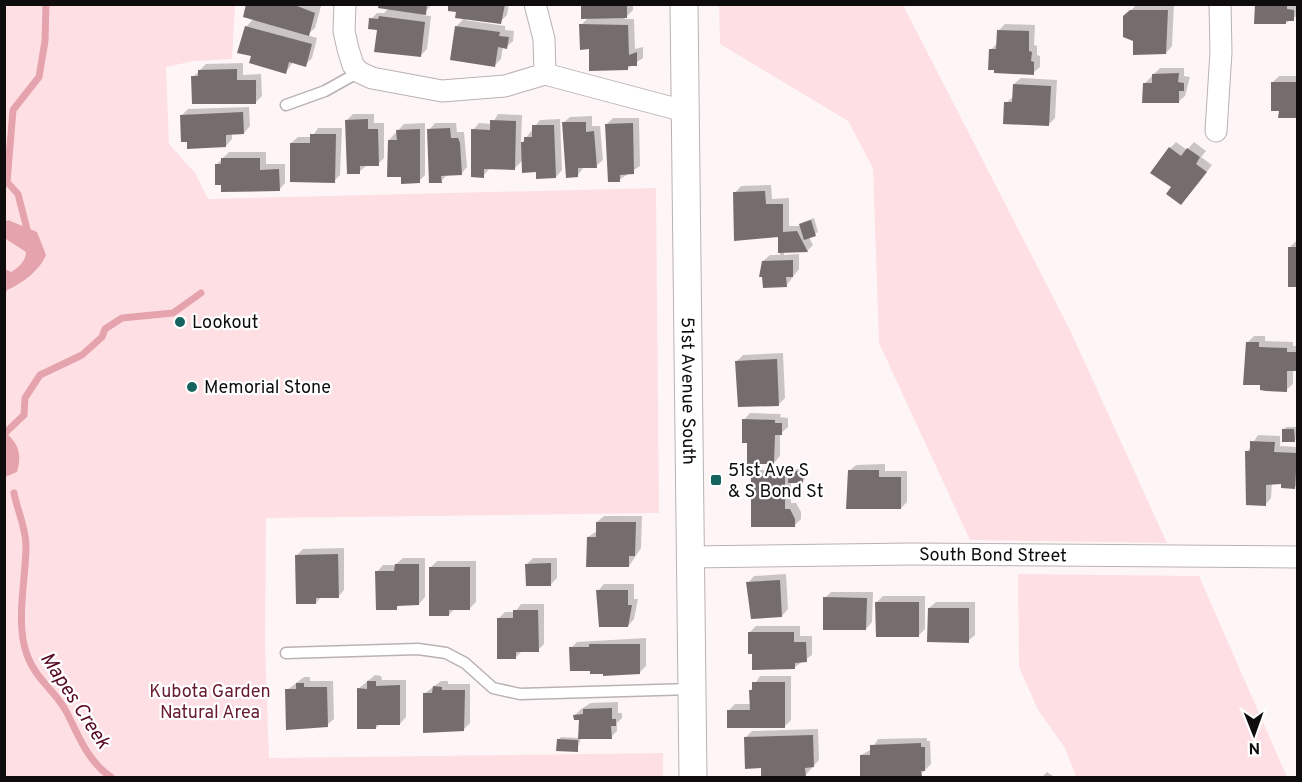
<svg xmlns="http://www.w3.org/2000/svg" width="1302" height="782" font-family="Overpass,sans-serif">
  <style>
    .green { fill: #fee0e4 }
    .water { fill: #e5a3ad }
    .shadow { fill: #0003 }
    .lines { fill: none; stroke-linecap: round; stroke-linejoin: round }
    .stream { stroke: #e5a3ad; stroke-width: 7 }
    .building { fill: #756c6d }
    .service-casing { stroke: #bab1b2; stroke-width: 13 }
    .minor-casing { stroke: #bab1b2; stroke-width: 23 }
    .tertiary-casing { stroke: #bab1b2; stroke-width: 29 }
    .service { stroke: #fff; stroke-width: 10 }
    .minor { stroke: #fff; stroke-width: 21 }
    .tertiary { stroke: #fff; stroke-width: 27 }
    .poi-dot { fill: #16645f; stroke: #fff; stroke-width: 2 }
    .labels { text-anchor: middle; stroke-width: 4.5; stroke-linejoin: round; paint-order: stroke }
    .poi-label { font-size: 18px; fill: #0f0c0d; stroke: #fff; text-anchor: start }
    .street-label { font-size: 18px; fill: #0f0c0d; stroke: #fff }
    .park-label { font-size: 18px; fill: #661a2e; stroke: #fff }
    .water-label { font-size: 20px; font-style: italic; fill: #560821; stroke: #fff }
  </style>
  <rect width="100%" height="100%" fill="#fef6f6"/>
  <path class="green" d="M5,5H235L232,59L194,61L166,67L169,144L195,173L208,199L656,188L659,513L266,518L265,644L269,758L663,753V777L5,778Z
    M719,5H903L1070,330L1167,543L970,540L879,343L873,168L848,121L720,44Z
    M1018,574L1199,576L1287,777H1076L1065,748L1038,710L1019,667Z"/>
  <path class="water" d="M8,220L37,232L46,255C40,270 22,284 7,290L5,295V269L11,272C18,268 26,261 26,252L6,239L5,222Z
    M5,432C19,444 22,454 17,472L5,477Z"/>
  <path class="shadow" d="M248,4L321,6L315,28L307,35L317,38L312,58L305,65L293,62L286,72L253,55L246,27L254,18Z
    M380,4H432L423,15L431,16L427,49L420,56L378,29L371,19L377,13H384L389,8Z
    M450,4H509L507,15L500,22L465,18V20L505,26V30L514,31L513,41L506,47L503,46L501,59L495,65L456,27L465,17Z
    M583,4H633V10L624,19H634L635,49L643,47V58L628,68L590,48L581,25L589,17Z
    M1137,4H1174L1172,46L1166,53L1125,17Z
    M1256,4H1298V15L1286,23Z
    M1005,24L1035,25L1034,45L1037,46V55L1040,56V67L1033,73L991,50L997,43L999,30Z
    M243,63V75L261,74L262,96L255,103L193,77L206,64Z
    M1160,68H1184V76L1190,77L1185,96L1178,102L1144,84Z
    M1279,76H1298L1296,117L1272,83Z
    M1021,78L1057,80L1055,118L1049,124L1006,103L1014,96V84Z
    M249,107L250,126L244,133H232V139L226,146L181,116L188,109Z
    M353,114H374V123H384V158L378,164L366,166L359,172L347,120Z
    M498,114L522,115L521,144L540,120L560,119L562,170L556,177L537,171L523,160L515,168H490L483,176L473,130L479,123L492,124Z
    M592,116V126H600L603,160L596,166L584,167L577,176L563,123L570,117Z
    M613,118H639L640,166L619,180L607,124Z
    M425,123V175L419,181L389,140L404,124Z
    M435,123H456L457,132H464L467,167L461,174H448L441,181L429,130Z
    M318,128H342L340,175L334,181L291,143L298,137H312Z
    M1176,142L1187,150L1194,142L1206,151L1201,157L1212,165L1187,197L1173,187L1170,148Z
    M229,152H266V164H285V183L279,190L216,165Z
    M771,185L772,199L789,198V226H801L803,222L814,218L818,232L809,237L813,245L807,251L784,252V255L799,254V269L786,286L763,261L770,255H780L779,235L735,193L741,186Z
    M1296,241H1298V286L1290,247Z
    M1254,336H1265V341L1293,342V346H1298V370H1293V384L1286,390L1248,342Z
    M783,353L785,398L779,404L736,362L743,355Z
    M750,413L781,414L780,417L788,418V427L780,434V456L774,463L748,442L744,420Z
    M1286,427H1297V438L1294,441L1283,430Z
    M1258,435L1280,436V446L1298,447V484L1295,487L1282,482L1272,483L1271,498L1265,505L1247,452Z
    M885,464V471H907V502L901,508H847L849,471L856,465Z
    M805,469V479L802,482L791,481V503H796L801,512V519L795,525L753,477L759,470Z
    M604,516H642L641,548L629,566L588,537L597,531V522Z
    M344,548V590L338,597H321L316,603L297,555L303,549Z
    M403,558H425V597L419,604H400L396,608L377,572L383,565H395Z
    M533,558H557V578L551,584L527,564Z
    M437,561H476V602L470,608H455L449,615L430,568Z
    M786,574L788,609L782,616L748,583L754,576Z
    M604,584H634V599H638L634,619L628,626L598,591Z
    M831,592H873L872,622L866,629L825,598Z
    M883,596H925V629L919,635L877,602Z
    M936,602H975V635L968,641L929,608Z
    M521,604H544V644L538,650L522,651L516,657L498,619L505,612H515Z
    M756,626H800V636H812V655L795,667L749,633Z
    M646,638V666L640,672L605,673L591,670L571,648L577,642Z
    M375,675L381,676L382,680H406V717L400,724H380L376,728L358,689Z
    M760,676H791V720L785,726L728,711L735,704H751V690Z
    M304,677H310V681H333L334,719L327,725L287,690Z
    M441,681H448V684H470V723L464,729L424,694Z
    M618,702V713H622V718L617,723V731L611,737L581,738L577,750L558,740L561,737L579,738L581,718L575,715L581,709L591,703Z
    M818,729L819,760L803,778H788L762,766L746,737L752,731Z
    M927,738V741H930L931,764L921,774L861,755L872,749L878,739Z
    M1047,772L1056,778H1041Z"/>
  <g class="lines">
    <path class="stream" d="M28,233L18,194L7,182L13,110L39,77L45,41L46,4
      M4,434L24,415L25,398L40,375L82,355L102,337L105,329L122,318L173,313L201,293
      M14,493C17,510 26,527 26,546C26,579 15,622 27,655C35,678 55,691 66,711C79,736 87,761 112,778"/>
  </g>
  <path class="building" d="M246,4H292L315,13L309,36L243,17Z
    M379,4H427L426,15L378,8Z
    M448,4H505L501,24L455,18L456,12L448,11Z
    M581,4H627V18L581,19Z
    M1255,4H1287V9L1294,10V21H1286V24H1254Z
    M1130,10H1168L1166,54L1133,55V41L1123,37V16Z
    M379,16L425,22L421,57L374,52L377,30L368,29L369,18L378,19Z
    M579,24L628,25L629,55L637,52V66H628V70L589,71V49L580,50Z
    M245,26L312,44L306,67L289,62L286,74L249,63L251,56L237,53Z
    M455,26L500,32L499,36L509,37L507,49L498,47L495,67L450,60Z
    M997,30L1029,31V51L1032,52L1031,61L1034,62V75L994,73V70H988L989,49H996Z
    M237,69V80H256V104H192L191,76H198V70Z
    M1179,73L1178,82L1184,83V91H1179V103H1142L1143,83H1152V74Z
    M1271,82H1298L1297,118H1278L1279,111H1271Z
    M1013,84L1051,86L1049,126L1003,124L1004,102H1012Z
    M243,112L244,134L226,135V147L187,149V142H181L180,115Z
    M368,119V129H378L379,166H360V174H347L345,120Z
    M490,120L516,121L515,170L484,169V178L471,177V129L490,130Z
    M562,122H586V132L594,131L597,168H578V177L566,178Z
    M633,123L634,174L620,175V182H608L605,124Z
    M532,125H554L556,178L536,179V172L522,173L521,142H524V137H532Z
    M450,128L451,138H458L460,143L462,175L441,176L442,183H429L427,129Z
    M420,129V183L401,184V177H387L388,140H397L396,130Z
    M310,134H336L335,183L290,182V143H310Z
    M1169,147L1181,156L1187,148L1200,157L1196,164L1207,172L1181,205L1166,194L1171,187L1150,173Z
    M221,158H260V170L279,169L280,191L221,192V185H215V164H221Z
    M765,191L766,204H783V232L797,231L808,252L778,253V237L734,241L733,192Z
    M811,220L816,236L804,240L799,224Z
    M1288,247H1298V287H1288Z
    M793,260V277H786L787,287L763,288L762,277H759L762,261Z
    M1246,342H1259V347L1287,348V352H1298V371H1287V392L1266,391L1260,390V385H1243Z
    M777,359L779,406L738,407L735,361Z
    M742,419L775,420V423H782V435H775L774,464H747V443H742Z
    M1282,429H1294L1295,442H1282Z
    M1250,441L1275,442L1274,452L1297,453L1295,489L1281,488V484L1266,485V506L1246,505L1245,451H1250Z
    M848,470H879V477H901V509H846Z
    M789,471H803V483H788Z
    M751,476H785V509H790L795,519V527H751Z
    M596,522H636L635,556H629V567H586L587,537H596Z
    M338,554L339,598H316V604H296L295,555Z
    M551,563V586H526L525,564Z
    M395,564H419V605L397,606V610H376L375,571H394Z
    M429,567H470V610H449V616H429Z
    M780,580L782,617L751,619L746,582Z
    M596,590H628V605H632L628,627H599Z
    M823,597L867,598L866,630H823Z
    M875,602H919V637H876Z
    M928,608H969V643L927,642Z
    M513,610H538L539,652H516V659H497V618H513Z
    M748,632H794V642H806L807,662L795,663V669L752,670V654H748Z
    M589,644H640V674L603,676V674H590V671H570L569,647H589Z
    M367,681H376V686L400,685V725H376V729H357V688L367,689Z
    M752,682H785V728H727V710H750L749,690H752Z
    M296,683H304V687H327L328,727L286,730L285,689H296Z
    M433,686L442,687V690H465L464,731L423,733V693H432Z
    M612,708V719H616V726H611L612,739H578L579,720H574L573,715L583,714V709Z
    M813,735L814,767L805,768L806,777L761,778V768L745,769L744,737Z
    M557,739L578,740V752L556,751Z
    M921,743V747H925V771H921L922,776L860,777V755H870V745Z"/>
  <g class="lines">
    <g class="service-casing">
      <path id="service" d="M286,105L325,91L359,72
        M286,653L418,649L446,653L465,663L493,688L520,694L692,689"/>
    </g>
    <g class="minor-casing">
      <g id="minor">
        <path d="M345,4L344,31L348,49L353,65L359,72L372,78L442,91L505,86L545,74L684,111"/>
        <path d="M535,4L544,39L545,74"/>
        <path d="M1216,131L1221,52L1220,4"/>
        <path id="s1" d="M690,557L911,554L1298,557"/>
      </g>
    </g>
    <g class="tertiary-casing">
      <g id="tertiary">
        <path id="s2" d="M684,4L693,778"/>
      </g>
    </g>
    <use href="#service" class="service"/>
    <use href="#minor" class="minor"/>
    <use href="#tertiary" class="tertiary"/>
  </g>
  <g class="poi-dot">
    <circle cx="180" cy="322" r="6"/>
    <circle cx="192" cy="387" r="6"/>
    <rect x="710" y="474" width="12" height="12" rx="3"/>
  </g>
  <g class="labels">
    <g class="poi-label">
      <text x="192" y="328">Lookout</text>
      <text x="204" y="393">Memorial Stone</text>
      <text x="728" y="476">51st Ave S<tspan x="728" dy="21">&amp; S Bond St</tspan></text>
    </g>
    <g class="street-label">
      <text dy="6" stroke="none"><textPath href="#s2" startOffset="387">51st Avenue South</textPath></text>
      <text dy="6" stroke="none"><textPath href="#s1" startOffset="303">South Bond Street</textPath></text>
    </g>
    <g class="park-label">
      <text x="210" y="697">Kubota Garden<tspan x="210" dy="21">Natural Area</tspan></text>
    </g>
    <g class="water-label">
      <text transform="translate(76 700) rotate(57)" y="7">Mapes Creek</text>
    </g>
  </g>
  <rect width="1302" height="782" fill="none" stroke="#0f0c0d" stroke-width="12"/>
  <g transform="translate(1254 734) rotate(179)" stroke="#ffffff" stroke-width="4.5" paint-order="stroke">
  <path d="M0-4.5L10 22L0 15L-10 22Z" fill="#0f0c0d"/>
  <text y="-9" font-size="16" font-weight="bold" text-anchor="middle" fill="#0f0c0d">N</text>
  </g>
</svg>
